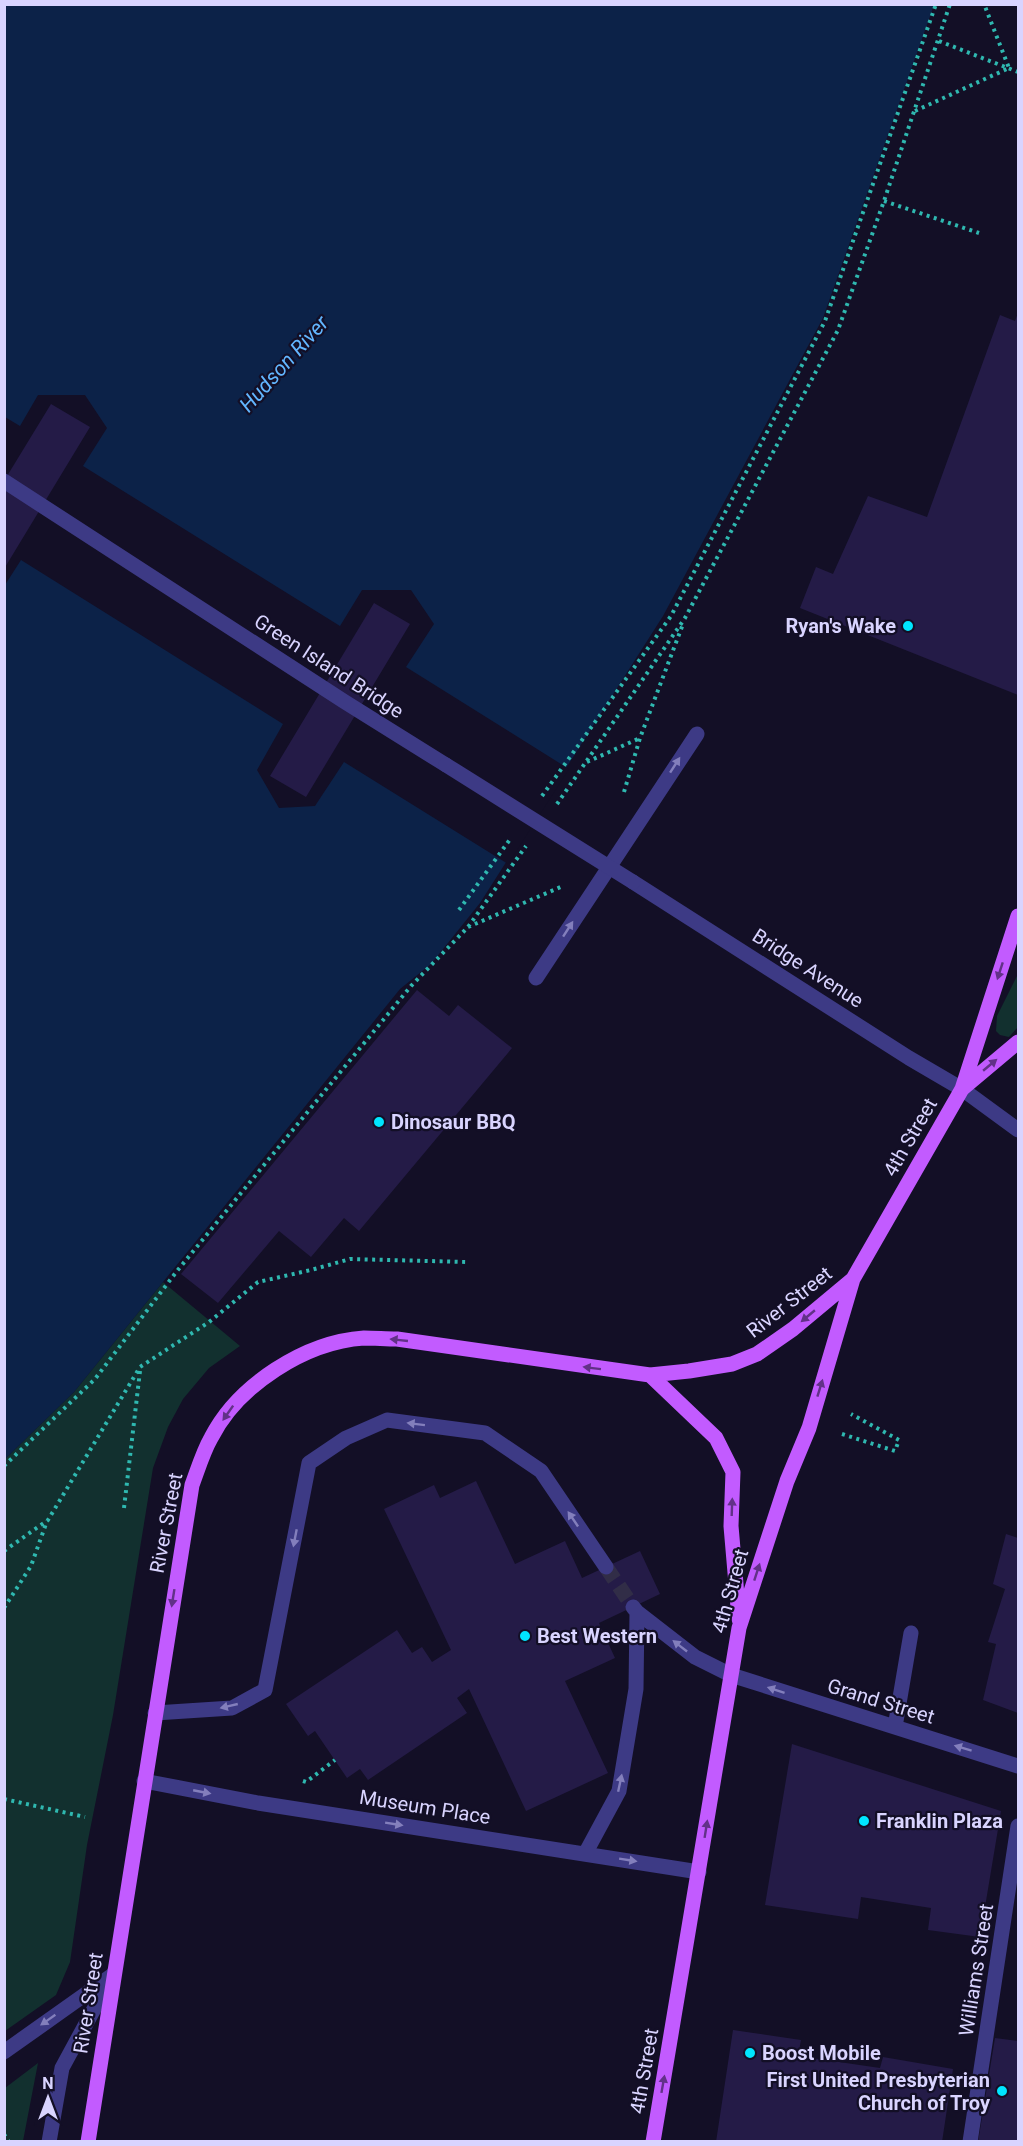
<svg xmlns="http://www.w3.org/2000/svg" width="1023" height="2146" font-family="Roboto,sans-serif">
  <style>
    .green { fill: #12302f }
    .water { fill: #0c2248 }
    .pier { fill: #130f26 }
    .building { fill: #241b47 }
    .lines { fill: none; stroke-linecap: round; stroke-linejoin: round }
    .minor-tunnel { stroke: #312d47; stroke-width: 15; stroke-dasharray: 15 8; stroke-linecap: butt }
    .path { stroke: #2fb8b0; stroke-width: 4; stroke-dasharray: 3 4.5; stroke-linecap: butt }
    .minor { stroke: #3d3a85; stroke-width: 15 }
    .major { stroke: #c25bff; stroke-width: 15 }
    .minor-bridge { stroke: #3d3a85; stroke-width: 15 }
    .oneway { fill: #837fbc }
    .oneway2 { fill: #623188 }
    .poi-dot { fill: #00e5ff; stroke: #130f26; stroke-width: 2 }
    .labels { text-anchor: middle; stroke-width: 4.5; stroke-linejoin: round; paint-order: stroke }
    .poi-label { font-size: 20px; font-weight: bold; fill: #d9d4ff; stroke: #130f26; text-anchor: start }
    .street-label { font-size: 20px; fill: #d9d4ff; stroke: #130f26 }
    .water-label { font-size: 21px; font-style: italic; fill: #62b6ff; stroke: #130f26 }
  </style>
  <rect width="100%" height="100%" fill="#130f26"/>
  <path class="green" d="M1018,974V1027L1009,1037L1000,1035L996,1031L997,1016Z
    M163,1282L240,1346L209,1368L183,1399L168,1427L153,1468L113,1715L87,1845L70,1962L56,1995L5,2031V1459L74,1392Z
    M38,2063L23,2141H5V2088Z"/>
  <path class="water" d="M5,5H934L823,318L663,616L480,903L431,964L400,989L74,1392L5,1459Z"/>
  <path class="pier" d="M38,395H85L107,428L83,466L340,626L362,590H411L434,624L406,667L569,769L508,864L344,762L315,806L279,808L257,770L283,724L21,560L5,585V417L20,426Z"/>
  <path class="building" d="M1018,313V695L800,608L816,567L833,574L868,496L927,517L1000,315L1015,321Z
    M51,404L90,427L4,569V481Z
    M374,603L410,624L306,797L270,776Z
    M417,990L449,1016L458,1005L512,1048L359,1231L344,1218L311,1257L279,1231L218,1303L181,1274Z
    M476,1481L515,1564L565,1541L582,1578L640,1551L660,1594L599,1623L615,1658L565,1681L608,1773L526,1811L469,1689L457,1698L467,1713L368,1780L360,1769L347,1778L315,1731L308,1736L286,1704L397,1630L412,1653L422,1647L432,1662L451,1650L384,1509L434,1485L440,1498Z
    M1006,1534L1018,1538V1713L983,1700L996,1644L988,1642L1005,1589L993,1584Z
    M792,1744L1001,1811L980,1937L928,1930L931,1908L861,1897L858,1919L765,1905Z
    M733,2030L801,2040L798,2056L880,2068L883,2057L953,2069L942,2142H716Z
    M995,2038L1018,2041V2142H978Z"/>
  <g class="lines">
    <path class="minor-tunnel" d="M606,1567L633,1607"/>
    <path class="path" d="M939,41L1018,72
      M915,111L1009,68L984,4
      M884,201L979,233
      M587,762L640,738
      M624,792L640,738L683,624
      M542,796L671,616L825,321L936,4
      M557,804L685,618L838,330L884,201L950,4
      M459,910L511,838
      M468,927L563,886
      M842,1434L895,1451L899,1440L851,1414
      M4,1466L95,1379L177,1271L411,986L468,927L526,846
      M124,1508L140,1371
      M4,1551L48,1520L140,1367L209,1322L258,1282L311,1270L350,1259L467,1262
      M4,1608L31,1566L47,1521
      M303,1781L306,1782L335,1760
      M4,1799L85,1817
      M4,2134L9,2142"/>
    <path class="minor" d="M4,481L345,702L446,765
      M633,882L909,1058L962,1089L1018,1130
      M536,978L697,734
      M633,1607L637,1612L695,1657L731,1675L1018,1766
      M155,1713L232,1708L265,1690L309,1463L346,1438L387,1420L485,1433L541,1471L606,1567
      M895,1727L911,1633
      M144,1781L258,1803L699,1872
      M585,1854L619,1791L636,1689L637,1612
      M4,2052L111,1976
      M49,2142L62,2068L113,1974
      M970,2142L1018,1826"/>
    <path class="major" d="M962,1089L1018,1042
      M650,1375L716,1438L733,1472L731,1526L739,1619
      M88,2142L192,1485C198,1469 203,1452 211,1438C238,1385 305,1342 364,1338C375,1338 386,1339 397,1339L650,1375L689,1371L732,1364L757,1354L793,1329L853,1279
      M653,2142L739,1628L787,1481L809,1428L853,1279L962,1089L1018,916"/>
    <path class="minor-bridge" d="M446,765L633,882"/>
  </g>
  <defs><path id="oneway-solid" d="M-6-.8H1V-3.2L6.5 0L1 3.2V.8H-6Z" transform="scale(1.5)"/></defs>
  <g class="oneway">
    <use href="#oneway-solid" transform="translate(675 765) rotate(-57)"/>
    <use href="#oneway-solid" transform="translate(568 929) rotate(-57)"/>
    <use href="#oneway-solid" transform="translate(416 1424) rotate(-173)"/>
    <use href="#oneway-solid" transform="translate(573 1519) rotate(-124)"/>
    <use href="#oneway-solid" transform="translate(295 1538) rotate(101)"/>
    <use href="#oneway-solid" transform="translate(680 1646) rotate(-142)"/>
    <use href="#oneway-solid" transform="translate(776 1690) rotate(-162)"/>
    <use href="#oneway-solid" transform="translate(229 1706) rotate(167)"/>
    <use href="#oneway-solid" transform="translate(963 1748) rotate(-163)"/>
    <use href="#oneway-solid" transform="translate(620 1783) rotate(-78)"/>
    <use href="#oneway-solid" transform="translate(202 1792) rotate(11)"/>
    <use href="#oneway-solid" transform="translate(394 1824) rotate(9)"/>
    <use href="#oneway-solid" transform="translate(628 1860) rotate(9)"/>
    <use href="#oneway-solid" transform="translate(48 2020) rotate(145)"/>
  </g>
  <g class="oneway2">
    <use href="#oneway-solid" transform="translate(1000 971) rotate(108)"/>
    <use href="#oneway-solid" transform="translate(990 1065) rotate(-40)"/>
    <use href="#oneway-solid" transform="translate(808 1316) rotate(140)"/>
    <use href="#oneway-solid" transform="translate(399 1340) rotate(-174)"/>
    <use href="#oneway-solid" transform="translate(592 1368) rotate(-173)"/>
    <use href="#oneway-solid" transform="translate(820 1388) rotate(-73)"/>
    <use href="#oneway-solid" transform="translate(228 1413) rotate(125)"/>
    <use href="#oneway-solid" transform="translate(732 1507) rotate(-88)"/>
    <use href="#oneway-solid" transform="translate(757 1572) rotate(-72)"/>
    <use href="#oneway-solid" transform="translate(173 1598) rotate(99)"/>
    <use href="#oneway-solid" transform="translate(706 1829) rotate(-81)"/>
    <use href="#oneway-solid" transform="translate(663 2084) rotate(-80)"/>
  </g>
  <g class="poi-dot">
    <circle cx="908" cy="626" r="6"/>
    <circle cx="379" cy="1122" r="6"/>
    <circle cx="525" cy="1636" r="6"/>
    <circle cx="864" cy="1821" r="6"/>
    <circle cx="750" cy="2053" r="6"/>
    <circle cx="1002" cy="2091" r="6"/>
  </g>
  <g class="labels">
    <g class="poi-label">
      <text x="896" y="633" text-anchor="end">Ryan's Wake</text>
      <text x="391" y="1129">Dinosaur BBQ</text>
      <text x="537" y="1643">Best Western</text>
      <text x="876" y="1828">Franklin Plaza</text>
      <text x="762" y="2060">Boost Mobile</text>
      <text x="990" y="2087" text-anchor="end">First United Presbyterian<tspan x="990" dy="23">Church of Troy</tspan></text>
    </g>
    <g class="street-label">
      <text transform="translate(329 666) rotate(33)" y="7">Green Island Bridge</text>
      <text transform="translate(808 968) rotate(33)" y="7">Bridge Avenue</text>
      <text transform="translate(910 1137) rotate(-60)" y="7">4th Street</text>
      <text transform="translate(789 1302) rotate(-38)" y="7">River Street</text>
      <text transform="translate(166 1523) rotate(-79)" y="7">River Street</text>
      <text transform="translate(730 1591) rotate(-74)" y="7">4th Street</text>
      <text transform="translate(881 1701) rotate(17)" y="7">Grand Street</text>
      <text transform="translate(425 1807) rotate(9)" y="7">Museum Place</text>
      <text transform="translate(976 1970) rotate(-81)" y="7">Williams Street</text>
      <text transform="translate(88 2003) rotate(-81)" y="7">River Street</text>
      <text transform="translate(644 2071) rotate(-80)" y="7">4th Street</text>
    </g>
    <g class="water-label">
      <text transform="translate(284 364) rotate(-48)" y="7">Hudson River</text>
    </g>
  </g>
  <rect width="1023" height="2146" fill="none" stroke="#d9d4ff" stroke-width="12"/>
  <g transform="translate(48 2098)" stroke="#130f26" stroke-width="4.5" paint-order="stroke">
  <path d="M0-4.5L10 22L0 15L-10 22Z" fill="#d9d4ff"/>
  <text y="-9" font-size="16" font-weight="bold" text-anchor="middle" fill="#d9d4ff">N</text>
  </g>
</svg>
